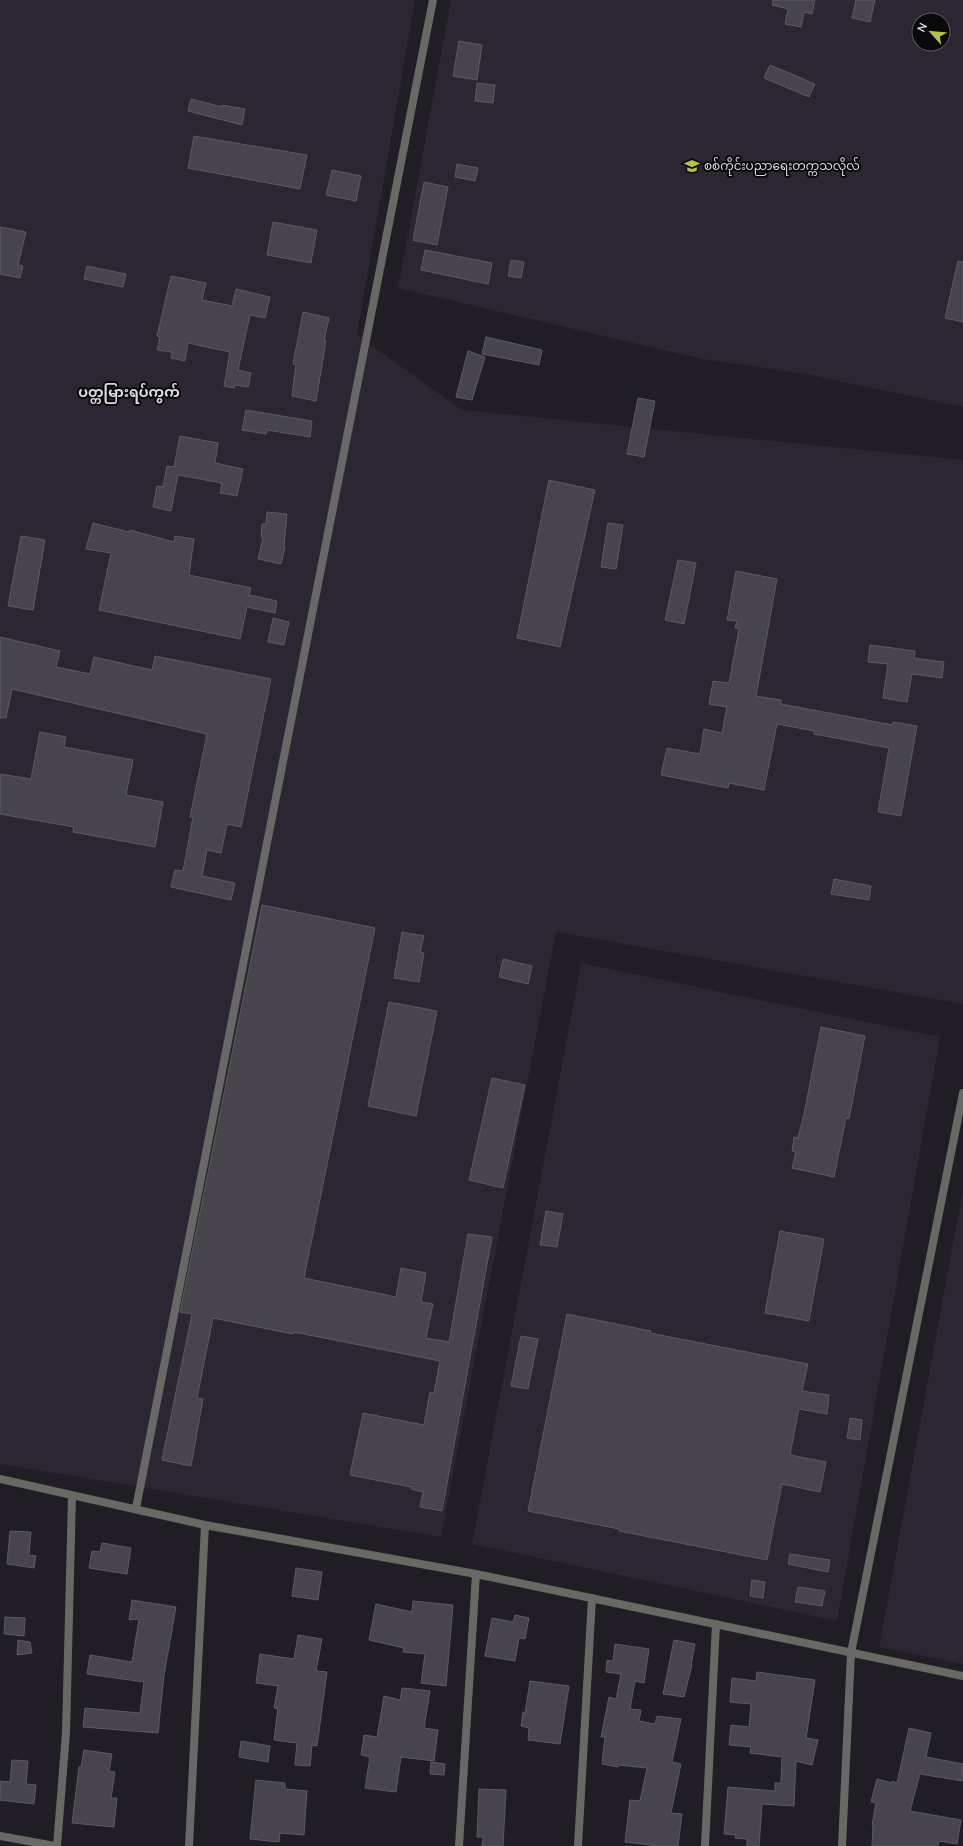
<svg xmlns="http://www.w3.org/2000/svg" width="963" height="1846" font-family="Lato,'Noto Sans Myanmar',sans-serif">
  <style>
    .built { fill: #2b2632; fill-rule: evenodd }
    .building { fill: #47444c; stroke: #5d5a62 }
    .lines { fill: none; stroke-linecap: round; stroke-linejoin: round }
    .street { stroke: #686965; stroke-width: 8 }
    .labels { text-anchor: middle; stroke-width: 4; stroke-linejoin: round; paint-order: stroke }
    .poi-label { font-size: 12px; fill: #dbdade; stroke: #09080b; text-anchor: start }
    .quarter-label { font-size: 14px; font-weight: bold; fill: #dbdade; stroke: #09080b }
  </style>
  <rect width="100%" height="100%" fill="#201d24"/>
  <path class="built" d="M0,0H415L357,335L462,410L963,460V1004L556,932L441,1537L0,1464Z
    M451,0H963V407L805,374L702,359L398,288ZM919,20H943V44H919Z
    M581,963L940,1037L837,1621L472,1544Z
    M963,1189V1664L879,1647Z"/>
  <path class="building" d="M773,0H815L812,14L804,12L801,27L785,24L788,9L772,5Z
    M856,0H875L870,22L852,18Z
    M459,41L482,45L477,80L453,76Z
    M770,65L815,84L809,97L764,78Z
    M477,83L495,85L493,103L475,101Z
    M191,99L222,107V105L245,109L242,125L188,111Z
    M194,136L307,155L300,189L188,168Z
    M457,164L478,168L475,181L455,177Z
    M332,170L361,176L356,201L326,195Z
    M424,182L448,187L437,245L413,240Z
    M273,222L317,230L311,263L267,255Z
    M0,227L26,232L18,265L23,266L20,278L0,274Z
    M425,250L492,263L488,284L421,270Z
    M511,260L524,262L521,278L508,276Z
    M958,261L963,262V322L945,318Z
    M87,266L126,274L123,287L84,279Z
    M171,276L206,283L202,300L232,306L236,289L270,297L265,318L250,315L238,370L251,373L248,387L235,385L234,388L224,386L230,352L188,343L185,361L171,358L172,352L157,350L160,337L157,336Z
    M303,312L329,318L324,341H326L316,401L292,396L296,365L293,364Z
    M486,337L542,350L539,365L482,354Z
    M468,351L485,357L472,400L456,397Z
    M638,398L655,401L644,457L627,454Z
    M246,410L312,421L310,437L267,430L266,434L242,430Z
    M180,436L218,443L215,463L243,469L237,496L220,493L222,483L178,475L171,511L153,507L157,486L163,487L167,466L174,467Z
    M549,480L595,490L560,647L517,638Z
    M267,512L287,514L284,547H285L281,564L258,559L263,538L261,537L262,524H266Z
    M93,523L129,532L130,530L174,542L175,536L194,539L189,575L251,588L249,595L277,601L275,613L247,607L240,639L99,610L111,553L86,549Z
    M608,523L623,525L616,569L601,567Z
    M21,536L45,540L33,610L8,606Z
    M678,560L696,563L684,624L665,620Z
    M736,571L777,579L756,696L781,700V704L893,725V722L917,726L901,816L878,812L889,748L814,734V731L777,724L764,790L729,783L728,788L661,775L667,748L700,754L704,729L722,733L727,707L709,704L713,681L729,683L739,629L735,628L737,621L727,620Z
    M273,618L289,622L284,645L268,642Z
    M0,637L60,651L56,667L90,674L94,657L152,670L155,656L271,679L241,827L227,824L221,853L207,850L202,876L235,883L231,900L171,887L175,870L183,871L193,817H190L207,734L12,689L6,718H0Z
    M870,645L915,651L914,658L944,662L942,678L912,674L907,702L883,698L888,664L868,662Z
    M40,732L66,737L64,747L133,760L126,795L163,802L155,847L73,832L74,827L0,814V774L31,779Z
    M834,879L871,886L869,900L831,894Z
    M262,905L375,928L304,1278L396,1297L401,1268L426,1273L421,1302L433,1304L426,1338L449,1342L468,1234L492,1237L442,1511L420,1507L423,1492L411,1489V1487L350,1475L363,1413L424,1425L430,1392L434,1393L440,1361L294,1332L293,1334L213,1318L197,1398L203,1399L191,1466L162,1460L192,1314L180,1312Z
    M402,932L424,936L420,952L424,953L419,982L394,978Z
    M503,959L532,966L528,984L499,977Z
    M389,1002L437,1011L416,1116L368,1106Z
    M821,1027L865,1036L849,1119L846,1118L834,1177L792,1168L796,1152L792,1151L794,1137L798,1138L804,1114Z
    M492,1078L525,1085L503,1188L469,1180Z
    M546,1211L563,1214L557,1247L540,1245Z
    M780,1231L824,1239L809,1321L765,1313Z
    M567,1314L651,1331L650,1333L808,1364L802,1391L829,1395L827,1414L799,1409L790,1455L826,1462L820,1492L782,1484L767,1560L619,1531V1529L528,1511Z
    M521,1336L538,1339L528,1389L511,1386Z
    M850,1418L862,1420L860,1440L847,1438Z
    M10,1531L31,1532L29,1555L36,1556L34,1568L7,1564Z
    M102,1543L131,1548L127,1574L89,1568L92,1551L100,1552Z
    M790,1554L830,1560L828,1572L788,1564Z
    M296,1568L322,1572L318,1600L292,1596Z
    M752,1580L765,1582L763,1598L750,1596Z
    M798,1587L825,1591L822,1606L795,1602Z
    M132,1600L176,1607L164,1675L158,1733L83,1727L85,1708L140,1713L144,1682L87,1674L90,1655L132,1662L139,1619L129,1620Z
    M413,1601L453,1605L446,1686L421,1683L425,1654L403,1652L404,1648L369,1640L376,1604L412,1612Z
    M515,1615L529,1618L525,1639L519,1638L515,1661L485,1656L492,1618L513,1622Z
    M5,1617L25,1618L24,1636L4,1634Z
    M298,1635L322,1639L316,1671L327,1672L317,1746L312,1745L310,1766L295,1765L297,1743L274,1740L278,1709L274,1708L278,1686L256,1683L260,1654L294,1659Z
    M18,1640L30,1642L32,1653L17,1655Z
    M674,1640L695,1644L691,1665H692L684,1697L663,1694Z
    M615,1644L649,1649L644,1683L635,1681L630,1709L641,1710L639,1721L655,1724L657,1716L681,1719L672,1762L681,1764L671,1813L682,1814L678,1846H659L625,1842L630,1800L640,1801L647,1768L618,1765V1767L602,1764L605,1737H601L609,1697L616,1699L621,1674L606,1672L607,1660L613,1661Z
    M757,1672L815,1680L806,1738L818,1740L812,1765L796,1761L794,1806L762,1804L759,1846H747V1839L735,1838L736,1835L724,1834L728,1787L775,1791V1783H781L782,1757L750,1753L751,1747L729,1745L731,1725L749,1727L751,1704L730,1702L732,1678L756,1681Z
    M530,1681L569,1686L560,1744L528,1740L529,1728L521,1726L523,1712L525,1713Z
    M402,1688L430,1691L424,1728L438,1730L434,1761L401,1757L396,1792L365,1788L370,1757L361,1755L364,1735L377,1737L384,1696L400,1700Z
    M909,1728L931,1733L926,1757L963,1764L962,1781L920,1774L910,1811L961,1820L957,1844L939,1841L938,1846H872L873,1825H872L876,1803L871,1802L877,1779L892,1783V1781L897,1783Z
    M241,1741L270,1746L268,1762L239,1757Z
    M84,1750L112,1754L109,1771L115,1772L111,1798H117L114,1827L72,1823L79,1767H81Z
    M12,1760L28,1761L26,1784L36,1785L34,1804L0,1800V1781L10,1782Z
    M431,1762L445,1764L444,1775L430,1774Z
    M256,1780L285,1783V1789L307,1791L304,1835L280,1833L279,1842L250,1839Z
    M479,1789L506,1790L503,1846H482L483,1837H477Z"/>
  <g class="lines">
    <path class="street" d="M0,1479L205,1525L476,1574L963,1676
      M136,1508L433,0
      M0,1836L55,1846
      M57,1846L66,1733L72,1496
      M189,1846L205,1525
      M459,1846L476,1574
      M578,1846L592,1598
      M705,1846L716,1624
      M842,1846L851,1653L963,1093"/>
  </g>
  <defs>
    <g id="university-bare" transform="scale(1.2)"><path d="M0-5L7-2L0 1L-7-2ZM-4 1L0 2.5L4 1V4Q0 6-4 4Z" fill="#b6c149" stroke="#09080b" stroke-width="2.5" paint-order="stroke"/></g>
  </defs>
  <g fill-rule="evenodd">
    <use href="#university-bare" x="692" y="166"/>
  </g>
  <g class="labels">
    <g class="poi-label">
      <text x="704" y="170">စစ်ကိုင်းပညာရေးတက္ကသလိုလ်</text>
    </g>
    <g class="quarter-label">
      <text x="129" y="397">ပတ္တမြားရပ်ကွက်</text>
    </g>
  </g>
  <g transform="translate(931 32) rotate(297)"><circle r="19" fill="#09080b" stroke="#5d5c5f"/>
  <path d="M0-3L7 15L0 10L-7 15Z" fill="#b6c149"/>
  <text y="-6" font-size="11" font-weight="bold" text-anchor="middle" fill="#dbdade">N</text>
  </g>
</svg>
